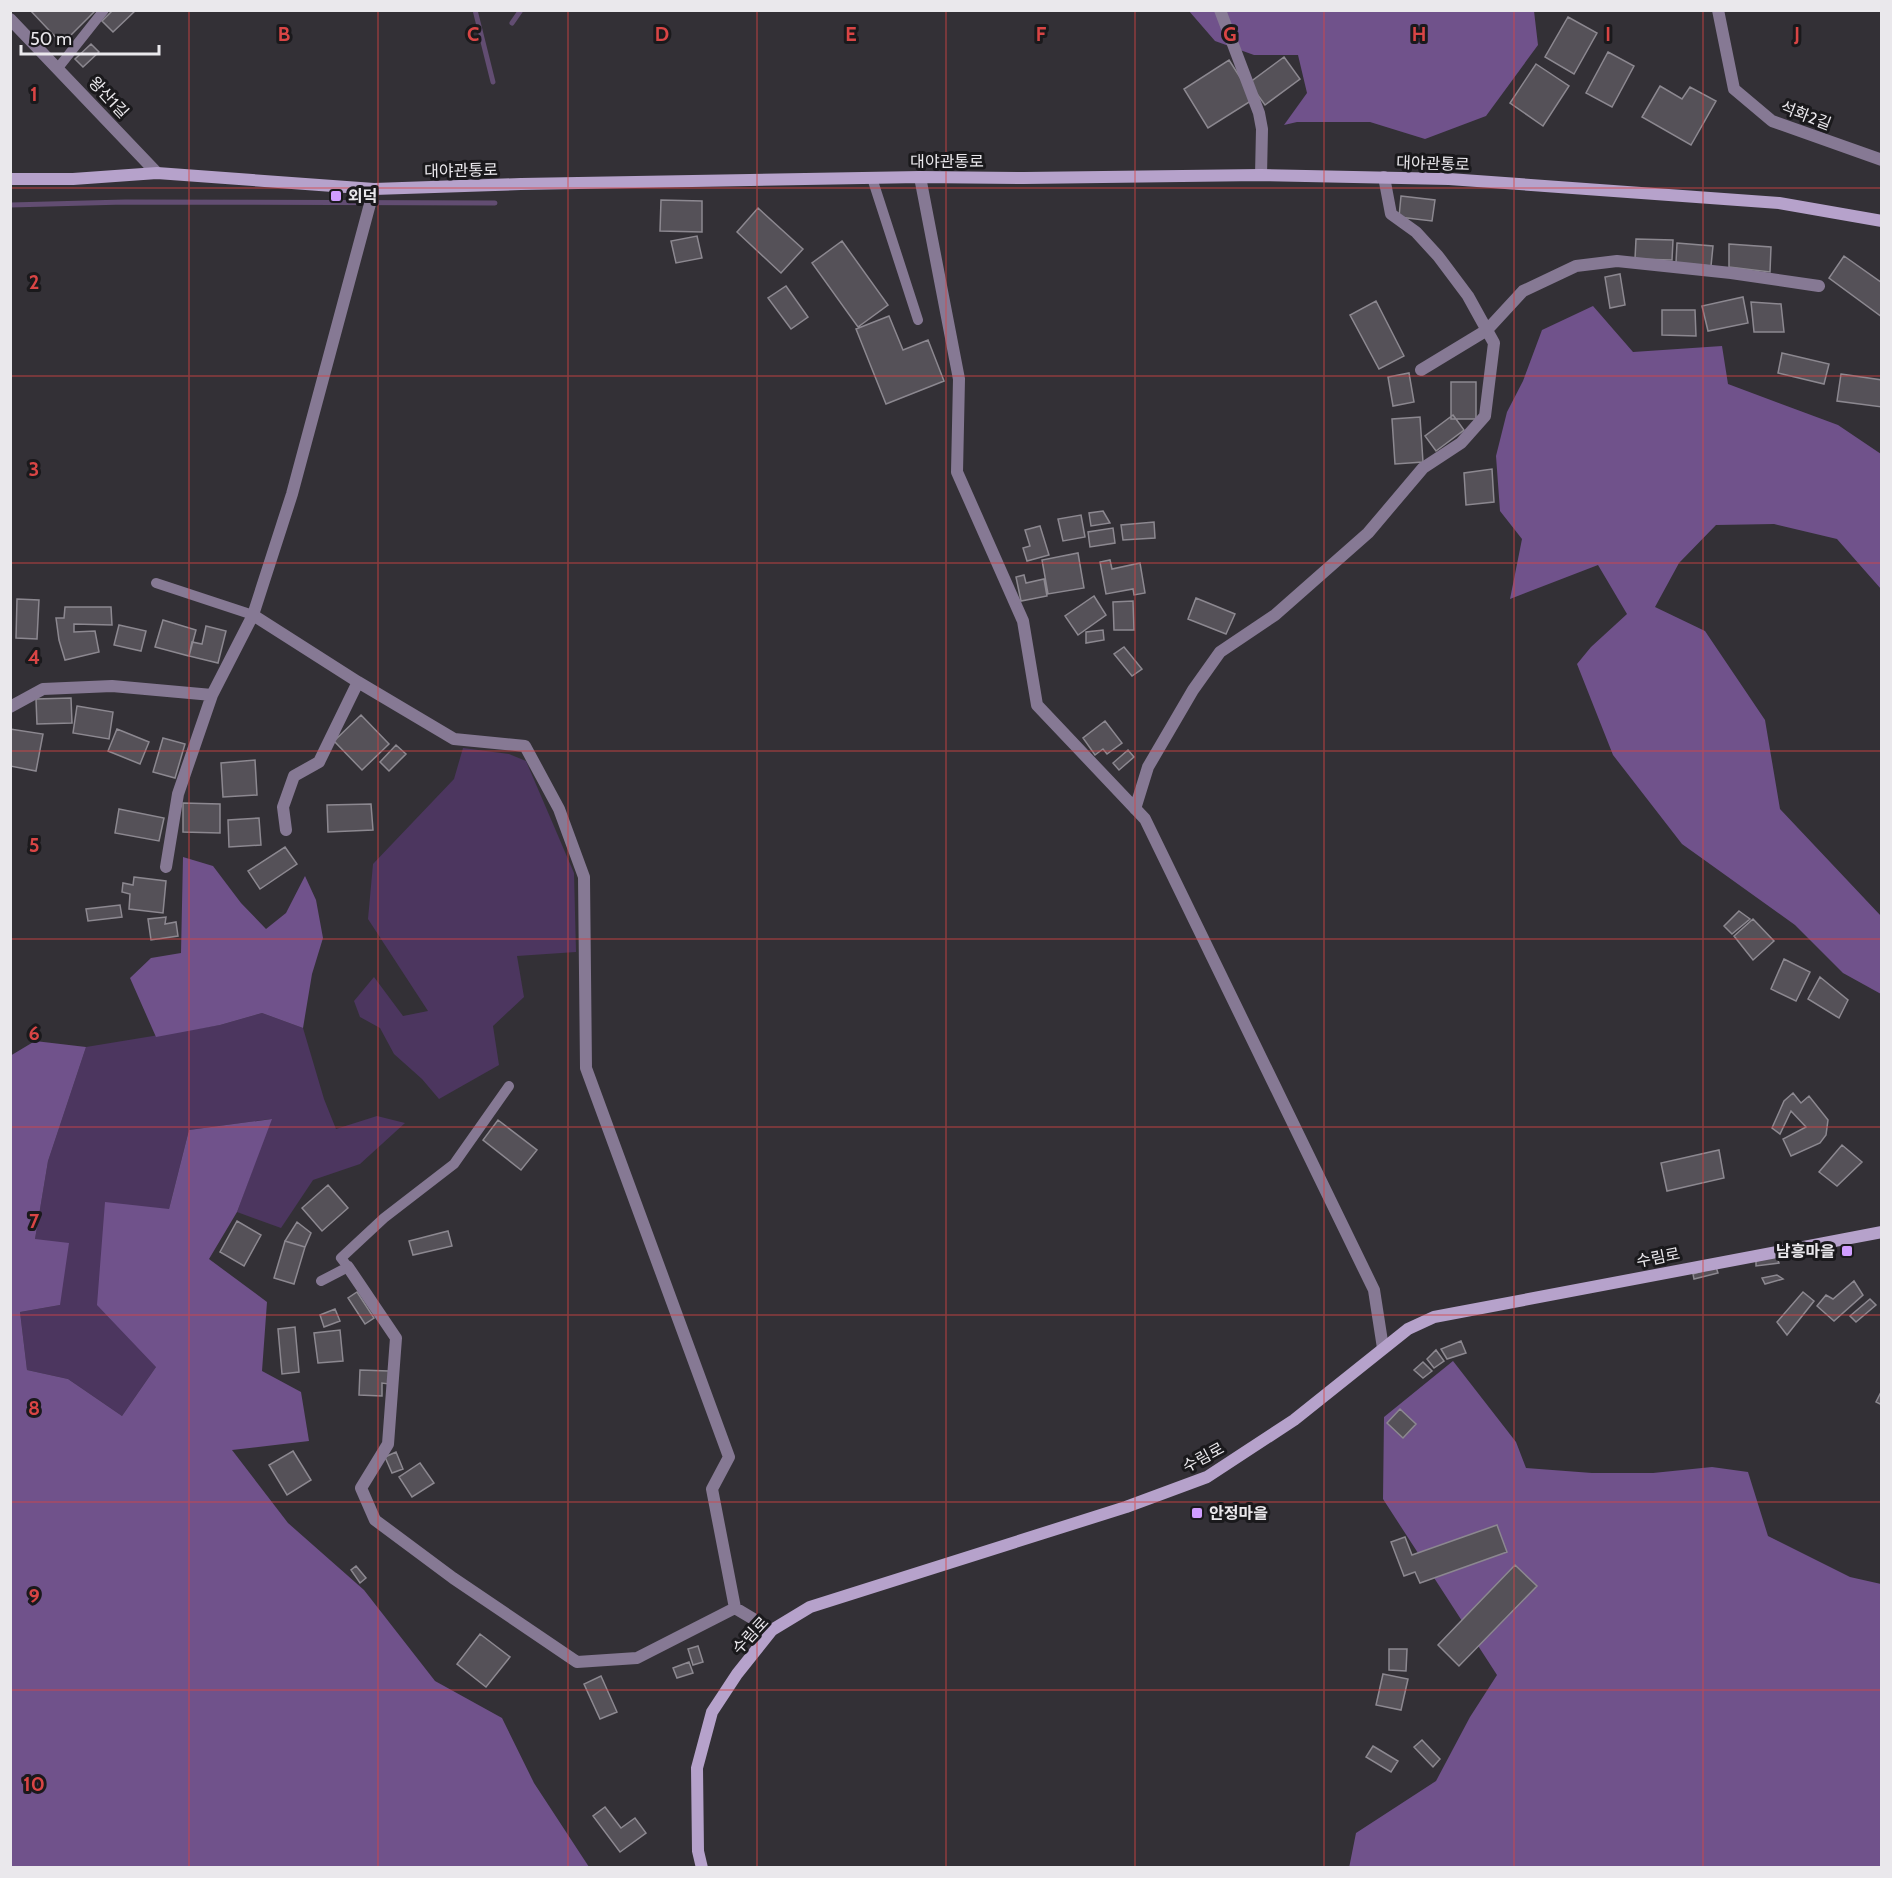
<svg xmlns="http://www.w3.org/2000/svg" width="1892" height="1878" font-family="Cabin,'Noto Sans KR',sans-serif">
  <style>
    .green { fill: #4c365f }
    .forest { fill: #70528b }
    .lines { fill: none; stroke-linecap: round; stroke-linejoin: round }
    .stream { stroke: #624d72; stroke-width: 5 }
    .building { fill: #555158; stroke: #8c8890; stroke-width: 1.5 }
    .service { stroke: #867994; stroke-width: 10 }
    .minor { stroke: #867994; stroke-width: 12 }
    .tertiary { stroke: #867994; stroke-width: 12 }
    .secondary { stroke: #b6a2cb; stroke-width: 12 }
    .grid { fill: none; stroke: #d94545; stroke-width: 1.5; stroke-opacity: 0.55 }
    .poi-dot { fill: #d09dff; stroke: #1a191c; stroke-width: 2 }
    .labels { text-anchor: middle; stroke-width: 6; stroke-linejoin: round; paint-order: stroke }
    .street-label { font-size: 16px; fill: #eae8ec; stroke: #1a191c }
    .poi-label { font-size: 16px; font-weight: bold; fill: #eae8ec; stroke: #1a191c; text-anchor: start }
    .grid-label { font-size: 20px; text-anchor: middle; font-weight: bold; fill: #d94545; stroke: #1a191c; stroke-width: 6; stroke-linejoin: round; paint-order: stroke }
  </style>
  <rect width="100%" height="100%" fill="#333036"/>
  <path class="green" d="M463,748L509,754L526,761L574,873L576,952L517,956L524,997L493,1026L499,1065L439,1099L422,1079L394,1054L380,1028L360,1017L354,1001L374,977L403,1016L428,1011L368,919L373,864L454,779Z
    M262,1013L303,1028L324,1099L336,1129L377,1116L405,1123L360,1164L313,1180L281,1228L237,1212L271,1119L189,1130L169,1209L156,1367L122,1416L68,1379L27,1370L20,1312L60,1305L35,1239L48,1161L86,1047L220,1025Z"/>
  <path class="forest" d="M1189,11H1534L1538,45L1486,116L1425,139L1370,122H1297L1284,125L1307,93L1298,55H1254L1215,41Z
    M1593,306L1633,352L1722,346L1728,384L1838,425L1881,454V589L1837,539L1774,524L1716,525L1679,563L1655,607L1705,631L1765,720L1780,809L1881,916V994L1843,973L1795,925L1682,844L1613,755L1577,664L1591,647L1627,614L1598,565L1510,599L1522,539L1500,511L1496,456L1507,412L1523,381L1542,330Z
    M183,857L213,866L241,903L266,929L286,913L305,876L316,900L323,938L312,974L303,1028L262,1013L220,1025L156,1037L130,978L151,958L181,953Z
    M35,1041L86,1047L48,1161L35,1239L69,1243L60,1305L20,1312L27,1370L68,1379L122,1416L156,1367L97,1305L105,1202L169,1209L189,1130L272,1119L237,1212L209,1259L267,1302L262,1371L301,1392L309,1441L232,1450L288,1523L364,1590L435,1681L502,1718L534,1783L589,1867H11L10,1056Z
    M1453,1361L1516,1442L1526,1468L1592,1473H1653L1712,1467L1748,1472L1768,1536L1850,1577L1881,1584V1867L1349,1868L1356,1833L1436,1781L1470,1717L1497,1675L1383,1499L1384,1417Z"/>
  <g class="lines">
    <path class="stream" d="M475,10L493,82
      M512,23L521,10
      M10,205L125,202L495,203"/>
  </g>
  <path class="building" d="M30,10H96L62,44Z
    M113,10H136L113,32L102,21Z
    M1568,17L1597,33L1574,74L1545,57Z
    M91,44L99,52L83,67L75,59Z
    M1608,52L1634,66L1612,107L1586,93Z
    M1284,57L1300,79L1265,105L1249,83Z
    M1229,60L1254,99L1208,128L1184,89Z
    M1536,64L1569,86L1543,126L1510,103Z
    M1660,86L1682,99L1690,87L1716,101L1691,145L1642,117Z
    M1401,196L1435,200L1432,221L1399,217Z
    M661,200L702,201V232L660,231Z
    M758,208L803,249L781,273L737,232Z
    M697,236L702,258L676,263L671,241Z
    M1636,239L1673,240L1672,260L1635,259Z
    M842,241L888,305L858,327L812,263Z
    M1677,243L1713,246L1711,266L1676,263Z
    M1729,244L1771,247L1770,272L1729,267Z
    M1844,256L1882,283V317L1829,278Z
    M1620,274L1625,305L1610,308L1605,277Z
    M786,286L808,317L791,329L768,298Z
    M1743,297L1748,323L1708,331L1702,306Z
    M1376,301L1404,356L1379,369L1350,315Z
    M1751,302L1781,304L1784,332H1754Z
    M1662,310H1695L1696,336L1662,335Z
    M889,316L903,350L928,340L944,381L886,404L856,329Z
    M1782,353L1829,364L1824,384L1778,373Z
    M1409,373L1414,402L1393,406L1388,377Z
    M1841,374L1882,380V407L1837,401Z
    M1451,382H1476V419H1451Z
    M1453,415L1464,430L1436,451L1425,436Z
    M1420,417L1423,462L1395,464L1392,419Z
    M1492,469L1494,502L1466,505L1464,473Z
    M1103,511L1110,523L1091,526L1089,513Z
    M1081,515L1085,537L1063,541L1058,519Z
    M1154,522L1155,538L1123,540L1121,525Z
    M1040,526L1049,555L1027,561L1023,548L1030,546L1025,530Z
    M1113,528L1115,543L1090,547L1088,532Z
    M1078,553L1084,588L1048,594L1042,560Z
    M1110,560L1112,569L1140,563L1145,593L1134,595L1133,589L1106,594L1100,562Z
    M1024,575L1026,583L1044,579L1047,596L1021,601L1016,577Z
    M1094,596L1106,615L1078,635L1065,616Z
    M1196,598L1235,614L1226,634L1188,619Z
    M17,599L39,600L37,639L16,638Z
    M1133,601L1134,630H1114L1113,602Z
    M65,607H111L112,625L74,624V632L95,631L99,652L65,660L59,640L56,618H64Z
    M163,620L196,630L189,656L155,647Z
    M119,625L146,631L141,651L114,645Z
    M206,626L226,631L218,663L189,656L192,642L202,644Z
    M1103,630L1104,640L1086,643V632Z
    M1124,647L1142,669L1132,676L1114,654Z
    M71,698L72,723L37,724L36,699Z
    M77,706L113,712L109,739L73,733Z
    M361,715L389,744L362,770L334,741Z
    M1105,721L1122,743L1107,754L1103,749L1095,755L1083,738Z
    M10,729L43,734L36,771L10,766Z
    M117,729L149,742L140,764L108,751Z
    M163,738L185,744L175,778L153,772Z
    M396,745L406,754L389,771L380,762Z
    M1128,750L1134,757L1119,770L1113,763Z
    M255,760L257,795L223,797L221,763Z
    M183,803L220,804V833L183,832Z
    M371,804L373,830L328,832L327,805Z
    M119,809L164,818L159,841L115,833Z
    M259,818L261,845L229,847L228,820Z
    M285,847L297,864L260,889L248,871Z
    M134,877L166,881L163,913L129,909L130,894L122,892L123,883L133,885Z
    M120,905L122,917L88,921L86,909Z
    M1739,911L1750,919L1732,934L1724,926Z
    M166,917L165,924L176,922L178,936L151,940L148,919Z
    M1753,919L1774,941L1753,960L1734,936Z
    M1784,959L1810,972L1796,1001L1771,989Z
    M1820,977L1848,1000L1839,1018L1808,999Z
    M1793,1093L1801,1103L1809,1096L1828,1120L1826,1135L1820,1143L1791,1156L1783,1139L1806,1127L1791,1111L1780,1134L1772,1128L1784,1101Z
    M498,1120L537,1150L521,1170L483,1140Z
    M1842,1145L1862,1162L1837,1186L1819,1172Z
    M1719,1150L1724,1178L1667,1191L1661,1163Z
    M328,1185L348,1208L322,1231L302,1208Z
    M237,1221L261,1235L244,1266L220,1252Z
    M297,1222L311,1233L305,1247L285,1241Z
    M448,1231L452,1246L413,1255L409,1241Z
    M285,1241L305,1247L294,1284L274,1278Z
    M1776,1256L1779,1263L1756,1266V1261Z
    M1716,1267L1718,1273L1694,1279L1693,1274Z
    M1777,1275L1783,1279L1765,1284L1762,1278Z
    M1854,1281L1863,1295L1834,1321L1817,1306L1826,1295L1833,1299Z
    M357,1292L374,1318L365,1324L348,1298Z
    M1803,1292L1814,1301L1787,1335L1777,1322Z
    M1870,1299L1876,1305L1856,1322L1850,1316Z
    M335,1309L340,1321L324,1327L320,1315Z
    M295,1327L299,1372L282,1374L278,1329Z
    M340,1330L343,1361L318,1363L314,1333Z
    M1461,1341L1466,1353L1447,1359L1441,1349Z
    M1436,1350L1444,1361L1434,1368L1427,1359Z
    M1423,1362L1432,1371L1423,1378L1414,1370Z
    M360,1370L389,1371V1384L382,1383V1396L359,1395Z
    M1882,1390V1405L1876,1402Z
    M1400,1409L1416,1424L1403,1438L1387,1423Z
    M293,1451L311,1480L287,1495L269,1465Z
    M396,1452L403,1469L392,1473L385,1457Z
    M420,1463L434,1483L412,1497L399,1477Z
    M1497,1525L1507,1552L1420,1583L1415,1572L1404,1576L1391,1542L1405,1537L1412,1555Z
    M1515,1565L1537,1586L1459,1666L1438,1645Z
    M356,1566L366,1578L360,1583L351,1570Z
    M480,1634L510,1657L486,1687L457,1664Z
    M698,1646L703,1662L693,1665L688,1649Z
    M1389,1649H1407L1406,1671L1389,1670Z
    M689,1662L693,1673L677,1678L673,1668Z
    M1383,1674L1408,1679L1401,1710L1376,1705Z
    M601,1676L617,1712L600,1719L584,1684Z
    M1422,1740L1440,1759L1433,1767L1414,1747Z
    M1373,1746L1398,1761L1391,1772L1366,1757Z
    M605,1807L621,1828L635,1818L646,1833L620,1852L593,1816Z"/>
  <g class="lines">
    <path class="service" d="M58,68L104,10
      M872,178L918,320
      M156,583L253,615
      M321,1281L348,1267L341,1258L384,1218L454,1164L509,1086"/>
    <path class="minor" d="M1220,10L1259,113L1262,129L1261,175
      M1718,10L1734,89L1772,121L1882,160
      M920,177L959,379L957,472L1023,621L1037,705L1145,819L1374,1290L1383,1348
      M374,189L292,494L253,615L358,682L454,739L525,746L559,809L584,877L586,1068L729,1457L712,1489L735,1608L772,1630
      M1421,370L1487,330L1523,291L1576,266L1617,261L1731,273L1819,286
      M10,707L43,689L112,686L212,695
      M1135,809L1148,767L1193,690L1220,652L1275,615L1368,533L1423,468L1461,443L1485,416L1494,343L1468,296L1438,256L1416,232L1391,214L1384,177
      M286,830L283,807L294,776L319,762L358,682
      M166,867L178,794L212,695L253,615
      M348,1267L396,1338L388,1444L361,1488L375,1520L453,1578L577,1662L637,1658L735,1608"/>
    <path class="tertiary" d="M10,19L157,173"/>
    <path class="secondary" d="M10,179H73L157,173L374,189L521,184L920,177L1024,178L1261,175L1449,179L1779,203L1882,221
      M702,1868L698,1851L697,1768L712,1712L737,1674L772,1630L810,1607L1126,1507L1207,1477L1294,1420L1408,1329L1434,1317L1882,1232"/>
  </g>
  <path class="grid" d="M189,10V1868M378,10V1868M568,10V1868M757,10V1868M946,10V1868M1135,10V1868M1324,10V1868M1514,10V1868M1703,10V1868M10,188H1882M10,376H1882M10,563H1882M10,751H1882M10,939H1882M10,1127H1882M10,1315H1882M10,1502H1882M10,1690H1882"/>
  <g class="poi-dot">
    <rect x="330" y="190" width="12" height="12" rx="3"/>
    <rect x="1841" y="1245" width="12" height="12" rx="3"/>
    <rect x="1191" y="1507" width="12" height="12" rx="3"/>
  </g>
  <g class="labels">
    <g class="street-label">
      <text transform="translate(109 97) rotate(47)" y="6">왕산1길</text>
      <text transform="translate(1806 115) rotate(21)" y="6">석화2길</text>
      <text x="947" y="167">대야관통로</text>
      <text transform="translate(1433 163) rotate(2)" y="6">대야관통로</text>
      <text transform="translate(461 170) rotate(-1)" y="6">대야관통로</text>
      <text transform="translate(1658 1257) rotate(-11)" y="6">수림로</text>
      <text transform="translate(1203 1457) rotate(-28)" y="6">수림로</text>
      <text transform="translate(750 1635) rotate(-47)" y="6">수림로</text>
    </g>
    <g class="poi-label">
      <text x="348" y="202">외덕</text>
      <text x="1835" y="1257" text-anchor="end">남흥마을</text>
      <text x="1209" y="1519">안정마을</text>
    </g>
  </g>
  <g class="grid-label">
    <text x="284" y="41">B</text>
    <text x="473" y="41">C</text>
    <text x="662" y="41">D</text>
    <text x="851" y="41">E</text>
    <text x="1041" y="41">F</text>
    <text x="1230" y="41">G</text>
    <text x="1419" y="41">H</text>
    <text x="1608" y="41">I</text>
    <text x="1797" y="41">J</text>
    <text x="34" y="101">1</text>
    <text x="34" y="289">2</text>
    <text x="34" y="476">3</text>
    <text x="34" y="664">4</text>
    <text x="34" y="852">5</text>
    <text x="34" y="1040">6</text>
    <text x="34" y="1228">7</text>
    <text x="34" y="1415">8</text>
    <text x="34" y="1603">9</text>
    <text x="34" y="1791">10</text>
  </g>
  <rect width="1892" height="1878" fill="none" stroke="#eae8ec" stroke-width="24"/>
  <path d="M21 45v9h138v-9" fill="none" stroke="#eae8ec" stroke-width="3"/>
  <text x="30" y="45" font-size="18" fill="#eae8ec" stroke="#1a191c" stroke-width="4.5" paint-order="stroke">50 m</text>
</svg>
